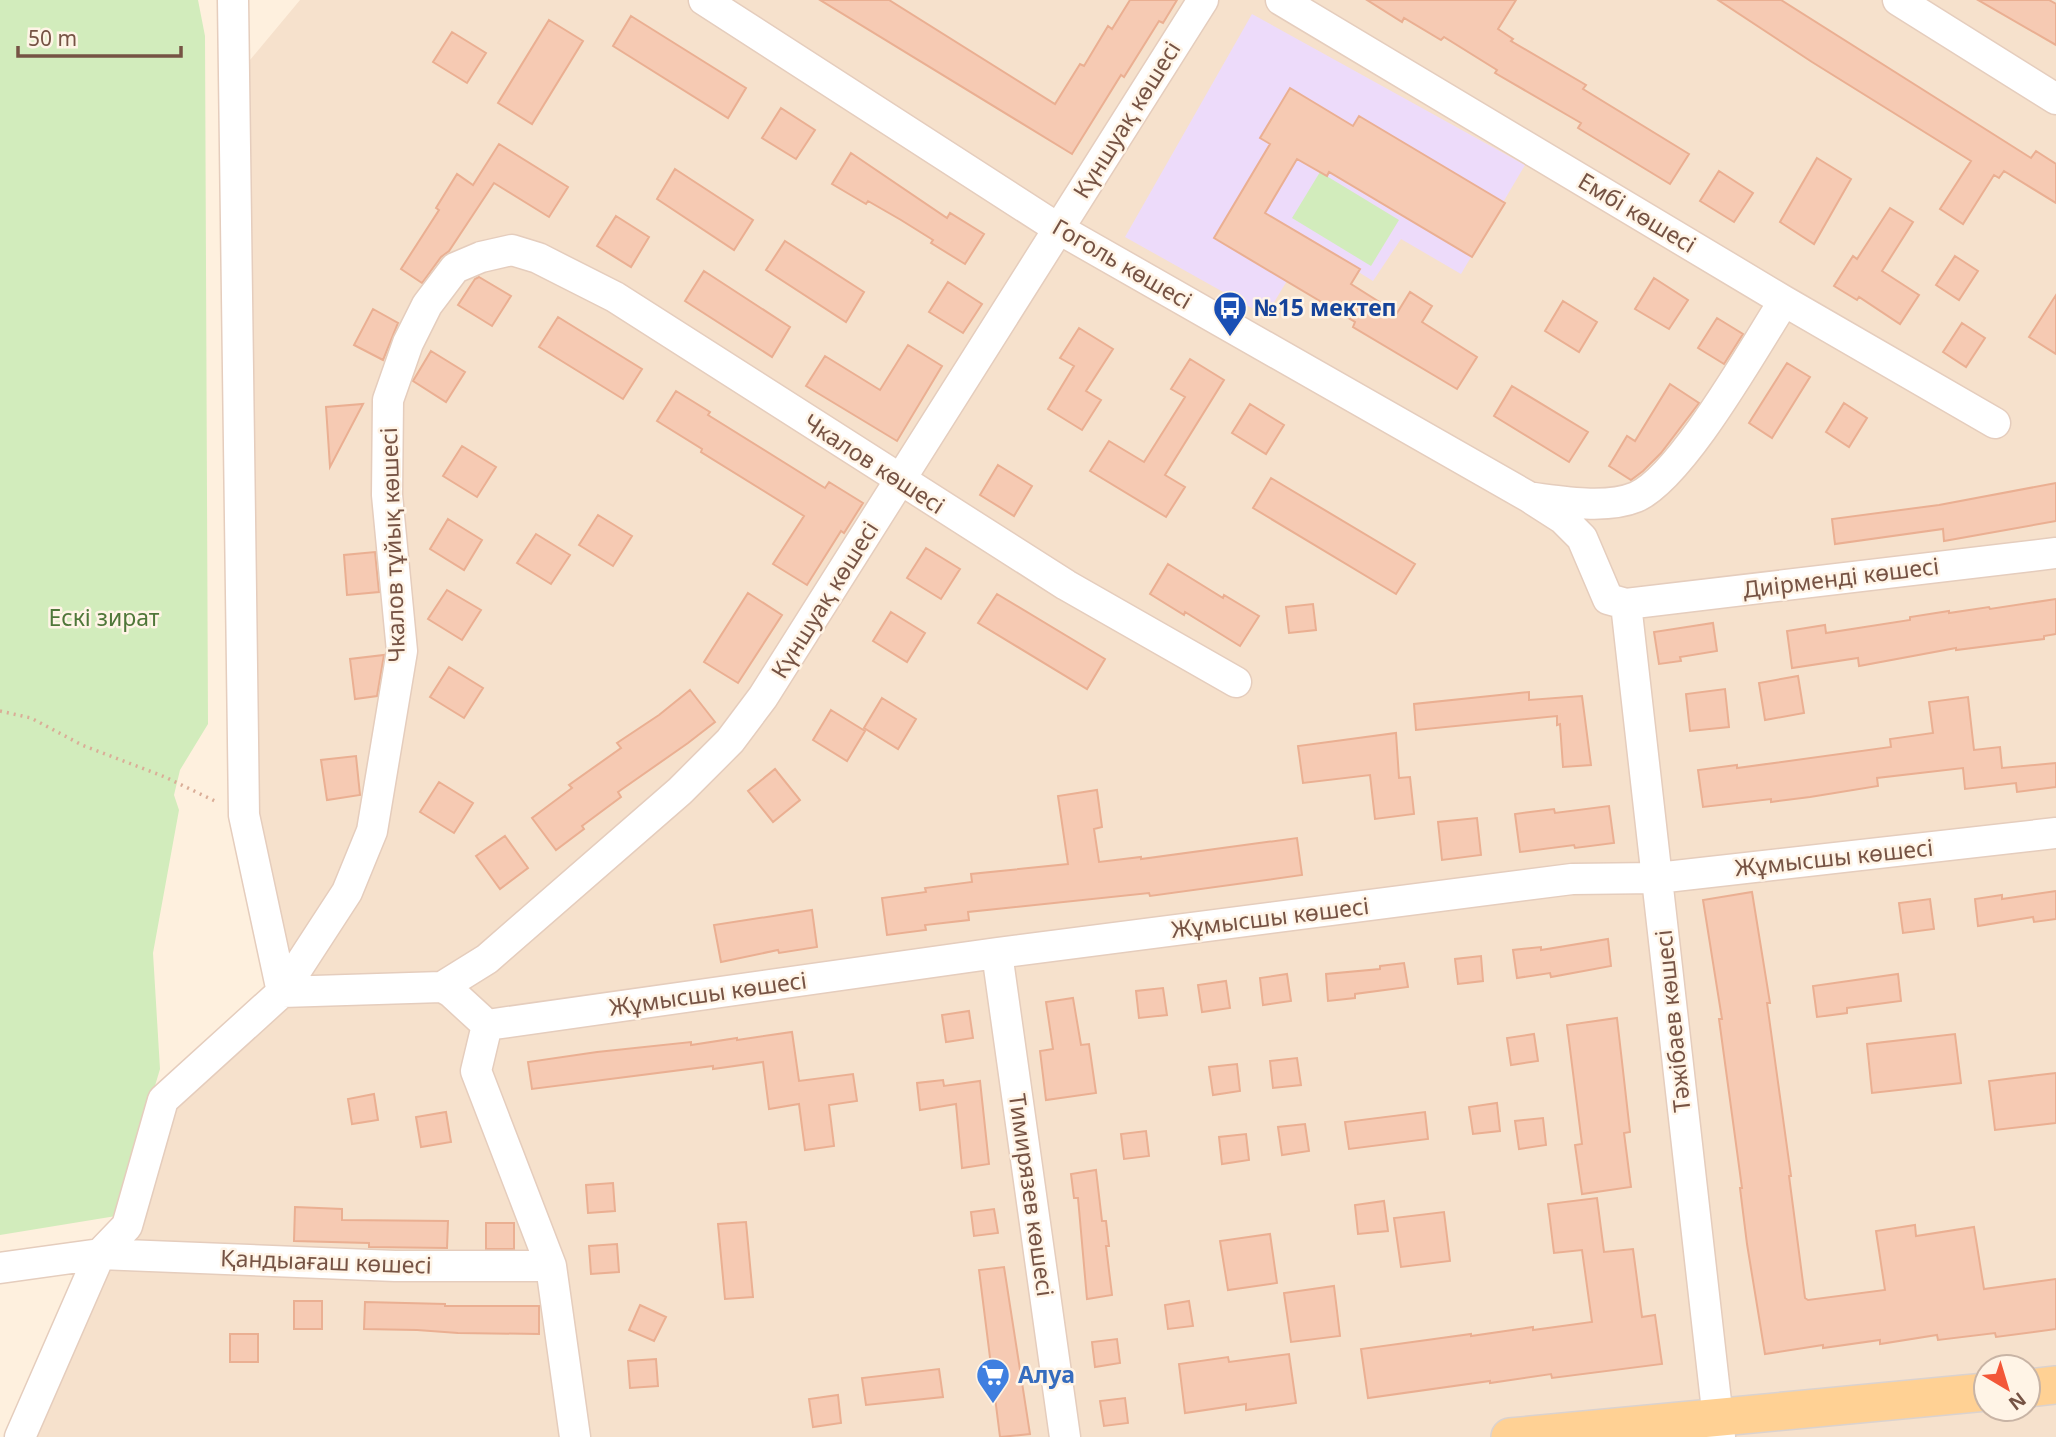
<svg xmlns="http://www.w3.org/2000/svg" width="2056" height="1437" font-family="'Noto Sans',sans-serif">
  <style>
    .residential { fill: #f6e1cc; fill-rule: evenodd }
    .education { fill: #eddbfa }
    .green { fill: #d2ecbc }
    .building { fill: #f6cab3; stroke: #eaaf92; stroke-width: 2 }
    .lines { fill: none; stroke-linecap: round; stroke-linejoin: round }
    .minor-casing { stroke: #e5cdbd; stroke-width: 33 }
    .major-casing { stroke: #dbd2ce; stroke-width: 40 }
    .path { stroke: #daad97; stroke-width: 3.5; stroke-dasharray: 2 5; stroke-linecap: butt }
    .minor { stroke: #fff; stroke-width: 30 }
    .major { stroke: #ffd194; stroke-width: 37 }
    .labels { text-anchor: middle; stroke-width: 5; stroke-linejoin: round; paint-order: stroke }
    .street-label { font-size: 23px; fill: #765344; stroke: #fff4e6 }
    .transit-label { font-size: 23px; font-weight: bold; fill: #164399; stroke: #fff4e6; text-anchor: start }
    .park-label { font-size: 23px; fill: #4f7739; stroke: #fff4e6 }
    .shop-label { font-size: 23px; font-weight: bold; fill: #366cbe; stroke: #fff4e6; text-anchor: start }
  </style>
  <rect width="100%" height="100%" fill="#fef0de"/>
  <path class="residential" d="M300,0H2056V1437H20L100,1254L163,1100L282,992L244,815L235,78ZM1986,1367H2028V1409H1986Z"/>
  <path class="education" d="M1252,14L1525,165L1461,274L1401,239L1373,281L1310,242L1266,316L1125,237Z"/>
  <path class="green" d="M0,0H198L205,36L208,724L180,770L174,795L179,810L153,953L160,1069L116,1216L0,1235Z
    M1320,172L1399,220L1371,266L1292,218Z"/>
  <path class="building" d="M820,0H889L1055,104L1080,64L1084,66L1108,26L1112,29L1130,0H1177L1163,23L1159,21L1124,77L1121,75L1072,154Z
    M1367,0H1516L1498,29L1513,39L1511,41L1586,85L1583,89L1689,154L1670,184L1578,128L1581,123L1495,73L1497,70L1444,37L1441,40L1404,18L1402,22Z
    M1718,0H1781L2031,158L2036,151L2056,164V203L2004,171L1999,178L1994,175L1963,224L1940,209L1971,161L1812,62Z
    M1978,0H2049L2056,4V45Z
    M631,16L746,88L728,118L613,46Z
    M549,20L583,41L532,124L498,103Z
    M452,32L486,53L467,83L433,62Z
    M1290,88L1353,126L1359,116L1505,203L1472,257L1329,172L1327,176L1297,159L1265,213L1360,269L1351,284L1397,313L1410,292L1432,306L1422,322L1477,357L1457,389L1353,327L1355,322L1214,238L1270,144L1260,138Z
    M781,108L815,130L796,159L762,138Z
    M499,144L568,187L549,217L494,183L449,251L441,257L422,283L401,269L439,210L436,208L457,174L473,185Z
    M851,153L947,218L950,213L984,234L965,264L931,243L933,240L901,220L868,201L866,204L832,184Z
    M1817,158L1851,179L1814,244L1780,222Z
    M675,169L753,220L734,250L657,199Z
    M1719,171L1753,193L1734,222L1700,201Z
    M1890,208L1913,222L1882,271L1919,295L1900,324L1859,297L1857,300L1834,286L1853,256L1857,259Z
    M616,216L649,237L631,267L597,246Z
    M785,241L864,292L846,322L766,270Z
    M1955,256L1978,271L1959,300L1936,285Z
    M704,271L790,327L772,357L685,301Z
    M479,277L511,296L492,326L458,305L475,279Z
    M1654,278L1688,300L1669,329L1635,309Z
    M948,282L982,304L963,333L929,312Z
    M2056,295V354L2029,337Z
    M1563,301L1597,322L1579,352L1545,331Z
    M373,309L398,323L383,360L354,345Z
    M558,317L642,369L623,399L539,347Z
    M1717,318L1743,334L1724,364L1698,348Z
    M1962,323L1985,338L1966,367L1943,352Z
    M1079,328L1113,349L1086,391L1101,400L1082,430L1048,409L1074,366L1060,358Z
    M908,345L942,366L897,441L806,386L825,356L880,390Z
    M431,351L465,372L446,402L413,381Z
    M1190,359L1224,380L1165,475L1185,487L1166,517L1090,471L1109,441L1144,462L1185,397L1171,389Z
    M1787,363L1810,377L1772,438L1749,423Z
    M1670,384L1699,403L1661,453L1643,471L1631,480L1609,466L1627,436L1635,441Z
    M1512,386L1588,432L1569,462L1494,416Z
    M676,391L710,412L708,415L825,488L829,482L863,503L844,533L841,531L807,585L773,564L804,516L701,452L702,449L657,421Z
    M1844,403L1867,418L1849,447L1826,432Z
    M363,404L330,467L326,407Z
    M1250,404L1284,425L1266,454L1232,433Z
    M462,446L496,467L477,497L443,476Z
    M998,465L1032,486L1014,516L980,495Z
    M1271,478L1415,564L1396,594L1253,508Z
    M2056,483V521L1944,541L1943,529L1835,544L1832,519L1939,505Z
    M598,515L632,536L613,566L579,545Z
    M448,519L482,540L464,570L430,549Z
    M536,534L570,555L551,584L517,563Z
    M926,548L960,569L941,599L907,578Z
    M375,552L379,592L347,595L344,555Z
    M1168,564L1223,598L1224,595L1259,616L1240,646L1185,612L1184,615L1150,594Z
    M447,590L481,610L462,640L428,619Z
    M748,593L782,615L738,683L704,662Z
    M997,594L1105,659L1087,689L978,623Z
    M2056,599V634L2044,636V639L1956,650V648L1859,666L1858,658L1792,668L1787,631L1825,625L1826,633L1910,620V617L1949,611V613L1989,607L1990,609Z
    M1313,604L1316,630L1289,633L1286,607Z
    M891,612L925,633L907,662L873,641Z
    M1713,623L1717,651L1680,657L1681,661L1659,664L1654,632Z
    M384,655L377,696L355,699L350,659Z
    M449,667L483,688L464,718L430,697Z
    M1798,676L1804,713L1765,720L1759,683Z
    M1725,689L1729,727L1690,731L1686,694Z
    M690,690L715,722L688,743L618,792L621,797L582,826L584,829L556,850L532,818L572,788L569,785L621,748L617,743L659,715Z
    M1529,692V700L1582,696L1591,765L1563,767L1560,724L1557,725V716L1416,730L1414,704Z
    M1968,697L1974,750L2000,747L2002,768L2056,763V787L2017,792L2016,783L1965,789L1963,768L1877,778L1878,786L1810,797L1771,802V799L1703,807L1698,770L1737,765V768L1891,747L1890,739L1933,733L1929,702Z
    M882,698L916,719L898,749L864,728Z
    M831,710L865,731L847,761L813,740Z
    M1396,733L1399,778L1410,777L1414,814L1375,819L1370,775L1303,783L1298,746Z
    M356,756L360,795L327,800L321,760Z
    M775,769L800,800L773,822L748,791Z
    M439,782L473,803L454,833L420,812Z
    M1097,790L1102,827L1094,829L1099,862L1141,857V859L1297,838L1302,875L1150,896L1149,893L968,912L969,920L925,925L926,930L887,935L882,898L926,892L925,888L972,882L971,874L1068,864L1058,796Z
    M1609,806L1614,843L1575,848L1574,845L1520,852L1515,814L1554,809L1555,813Z
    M1477,818L1481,855L1442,860L1438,822Z
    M505,836L528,868L500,889L476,856Z
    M2056,891V919L2034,922L2033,917L1978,926L1975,899L2002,895V899Z
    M1752,892L1770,1003H1767L1791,1176H1789L1805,1298L1808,1300L1885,1290L1876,1231L1915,1225L1916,1236L1974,1227L1984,1289L2056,1279V1329L1996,1337L1995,1333L1938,1340L1937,1335L1880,1344V1340L1823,1348V1345L1765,1354L1747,1244L1740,1188H1742L1719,1019H1722L1703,900Z
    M1930,899L1934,929L1903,933L1899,903Z
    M812,910L817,947L779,953L778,950L721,962L714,925Z
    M1608,939L1611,966L1551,977L1550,973L1517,978L1513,950L1541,947V950Z
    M1481,956L1483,981L1458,984L1455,959Z
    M1404,963L1408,987L1355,994V998L1328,1001L1326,974L1380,969V966Z
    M1287,974L1291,1001L1263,1005L1260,978Z
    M1898,974L1901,1001L1847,1008V1013L1817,1017L1813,986Z
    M1226,981L1230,1008L1202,1012L1198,985Z
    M1163,988L1167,1015L1139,1018L1136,991Z
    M1073,998L1081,1045L1089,1044L1096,1093L1046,1100L1040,1051L1053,1049L1046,1002Z
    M969,1011L973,1038L946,1042L942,1015Z
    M1617,1018L1630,1132L1624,1133L1631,1187L1582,1194L1575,1145L1582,1144L1567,1025Z
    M792,1032L799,1081L853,1074L857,1101L829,1105L834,1146L805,1150L799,1104L769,1109L763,1062L713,1069V1066L532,1089L528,1062L597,1052L691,1042V1045L737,1038V1040Z
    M1534,1034L1538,1061L1511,1065L1507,1038Z
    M1955,1034L1961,1083L1872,1093L1867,1044Z
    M1297,1058L1301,1085L1273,1088L1270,1061Z
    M1237,1064L1240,1091L1213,1095L1209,1067Z
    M2056,1073V1123L1995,1130L1989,1081Z
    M943,1080L944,1086L980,1081L989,1164L962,1168L956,1104L920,1110L917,1083Z
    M374,1094L378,1120L352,1124L348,1099Z
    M1497,1103L1500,1131L1473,1134L1469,1107Z
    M446,1112L451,1142L421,1147L416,1117Z
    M1425,1112L1428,1139L1349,1149L1345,1122Z
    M1543,1118L1546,1145L1519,1149L1515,1121Z
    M1305,1124L1309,1151L1282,1155L1278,1127Z
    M1146,1131L1149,1156L1124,1159L1121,1134Z
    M1246,1134L1249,1160L1222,1164L1219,1137Z
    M1096,1170L1102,1221H1106L1109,1246H1106L1112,1295L1087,1299L1078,1198H1074L1071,1174Z
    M613,1183L615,1211L588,1213L586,1185Z
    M1597,1198L1604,1252L1633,1249L1642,1317L1655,1315L1662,1364L1552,1378L1551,1374L1490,1383V1381L1368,1398L1361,1349L1471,1334V1336L1533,1327V1330L1592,1322L1582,1250L1554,1253L1548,1204Z
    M1384,1201L1388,1231L1358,1234L1355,1205Z
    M295,1207L342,1209V1220L448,1221L447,1248L369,1247V1243L294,1241Z
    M994,1209L998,1233L974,1236L971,1212Z
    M1444,1212L1450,1261L1401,1267L1394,1218Z
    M746,1222L753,1297L725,1299L718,1224Z
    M486,1223H514V1249H486Z
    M1270,1234L1277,1283L1228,1290L1220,1241Z
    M617,1244L619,1272L591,1274L589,1246Z
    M1004,1267L1030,1434L1000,1437L979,1270Z
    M1334,1286L1340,1336L1291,1342L1284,1293Z
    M294,1301H322V1329H294Z
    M1189,1301L1193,1326L1168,1329L1165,1305Z
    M365,1302L445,1304V1306H539V1334L458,1333L417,1330L364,1329Z
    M640,1305L666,1317L654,1341L629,1330Z
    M230,1334H258V1362H230Z
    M1117,1339L1120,1363L1095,1367L1092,1342Z
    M1289,1354L1296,1403L1246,1410V1404L1185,1413L1179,1364L1228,1357L1229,1362Z
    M656,1359L658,1386L630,1388L628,1361Z
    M939,1369L943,1397L866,1405L862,1378Z
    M838,1395L841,1423L813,1427L809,1399Z
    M1125,1398L1128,1423L1104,1426L1100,1401Z"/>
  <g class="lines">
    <g class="minor-casing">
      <path id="minor" d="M233,0L244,815L282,992
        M704,0L1059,229L1529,497L1563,519L1582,538L1608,599L1626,604L2056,553
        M1281,0L1784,301L1995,423
        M1898,0L2056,99
        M1534,498C1565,502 1607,509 1636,497C1682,477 1755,346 1784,301
        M1626,604L1720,1437
        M997,953L1065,1437
        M442,987L451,992L487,1025
        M282,992L442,987L487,959L680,791L730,741L763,697L1203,0
        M487,1025L997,953L1572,879L1657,878L2056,833
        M487,1025L476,1071L551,1266L575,1437
        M0,1268L100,1254L395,1266H551
        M20,1437L100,1254L127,1226L163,1100L282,992L347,892L372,831L402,651L387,495L388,400L408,343L427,305L455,268L481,257L512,250L538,258L615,297L1066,585L1236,682"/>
    </g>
    <g class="major-casing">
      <path id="major" d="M2028,1388L2056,1385
        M1510,1437L1986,1392"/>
    </g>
    <path class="path" d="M0,711L31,718L82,745L165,777L217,802"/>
    <use href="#minor" class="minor"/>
    <use href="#major" class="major"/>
  </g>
  <defs>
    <g id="bus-pin" transform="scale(1.75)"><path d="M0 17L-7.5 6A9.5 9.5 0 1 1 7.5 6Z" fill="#1a4fb4" stroke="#fff4e6"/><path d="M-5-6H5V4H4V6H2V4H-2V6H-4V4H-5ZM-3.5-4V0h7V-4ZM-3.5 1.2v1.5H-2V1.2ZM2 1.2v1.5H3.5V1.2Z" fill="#fff"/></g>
    <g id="supermarket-pin" transform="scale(1.75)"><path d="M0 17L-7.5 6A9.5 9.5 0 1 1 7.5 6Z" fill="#3f7fe0" stroke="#fff4e6"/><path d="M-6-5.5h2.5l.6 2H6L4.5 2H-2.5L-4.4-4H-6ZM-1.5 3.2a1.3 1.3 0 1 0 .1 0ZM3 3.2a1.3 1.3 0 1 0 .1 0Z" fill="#fff"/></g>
  </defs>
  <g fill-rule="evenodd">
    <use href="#bus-pin" x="1230" y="308"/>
    <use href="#supermarket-pin" x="993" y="1375"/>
  </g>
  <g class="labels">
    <g class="street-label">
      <text transform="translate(1127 120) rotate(-58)" y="8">Күншуақ көшесі</text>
      <text transform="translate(1637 213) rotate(31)" y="8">Ембі көшесі</text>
      <text transform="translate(1122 264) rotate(30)" y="8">Гоголь көшесі</text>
      <text transform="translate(874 464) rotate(33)" y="8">Чкалов көшесі</text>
      <text transform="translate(393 545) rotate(-92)" y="8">Чкалов тұйық көшесі</text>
      <text transform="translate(1841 578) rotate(-7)" y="8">Диірменді көшесі</text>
      <text transform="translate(825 600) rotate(-58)" y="8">Күншуақ көшесі</text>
      <text transform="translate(1834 858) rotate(-6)" y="8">Жұмысшы көшесі</text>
      <text transform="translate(1270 918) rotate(-7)" y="8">Жұмысшы көшесі</text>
      <text transform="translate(708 994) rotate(-8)" y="8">Жұмысшы көшесі</text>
      <text transform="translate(1673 1021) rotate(-96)" y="8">Тәжібаев көшесі</text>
      <text transform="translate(1031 1195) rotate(82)" y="8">Тимирязев көшесі</text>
      <text transform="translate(326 1262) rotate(2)" y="8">Қандыағаш көшесі</text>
    </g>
    <g class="transit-label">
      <text x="1254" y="316">№15 мектеп</text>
    </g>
    <g class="park-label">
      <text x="104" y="626">Ескі зират</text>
    </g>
    <g class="shop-label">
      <text x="1018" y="1383">Алуа</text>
    </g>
  </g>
  <g transform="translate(2007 1388) rotate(142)"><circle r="33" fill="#fff4e6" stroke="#c8b4a5" stroke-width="2"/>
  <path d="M0-5L12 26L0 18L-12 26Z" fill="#f35738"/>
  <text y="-10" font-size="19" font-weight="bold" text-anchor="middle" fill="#765344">N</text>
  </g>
  <path d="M18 46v10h163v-10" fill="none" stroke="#765344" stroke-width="3.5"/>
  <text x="28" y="46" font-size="21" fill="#765344" stroke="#fff4e6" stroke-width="5" paint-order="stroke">50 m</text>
</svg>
